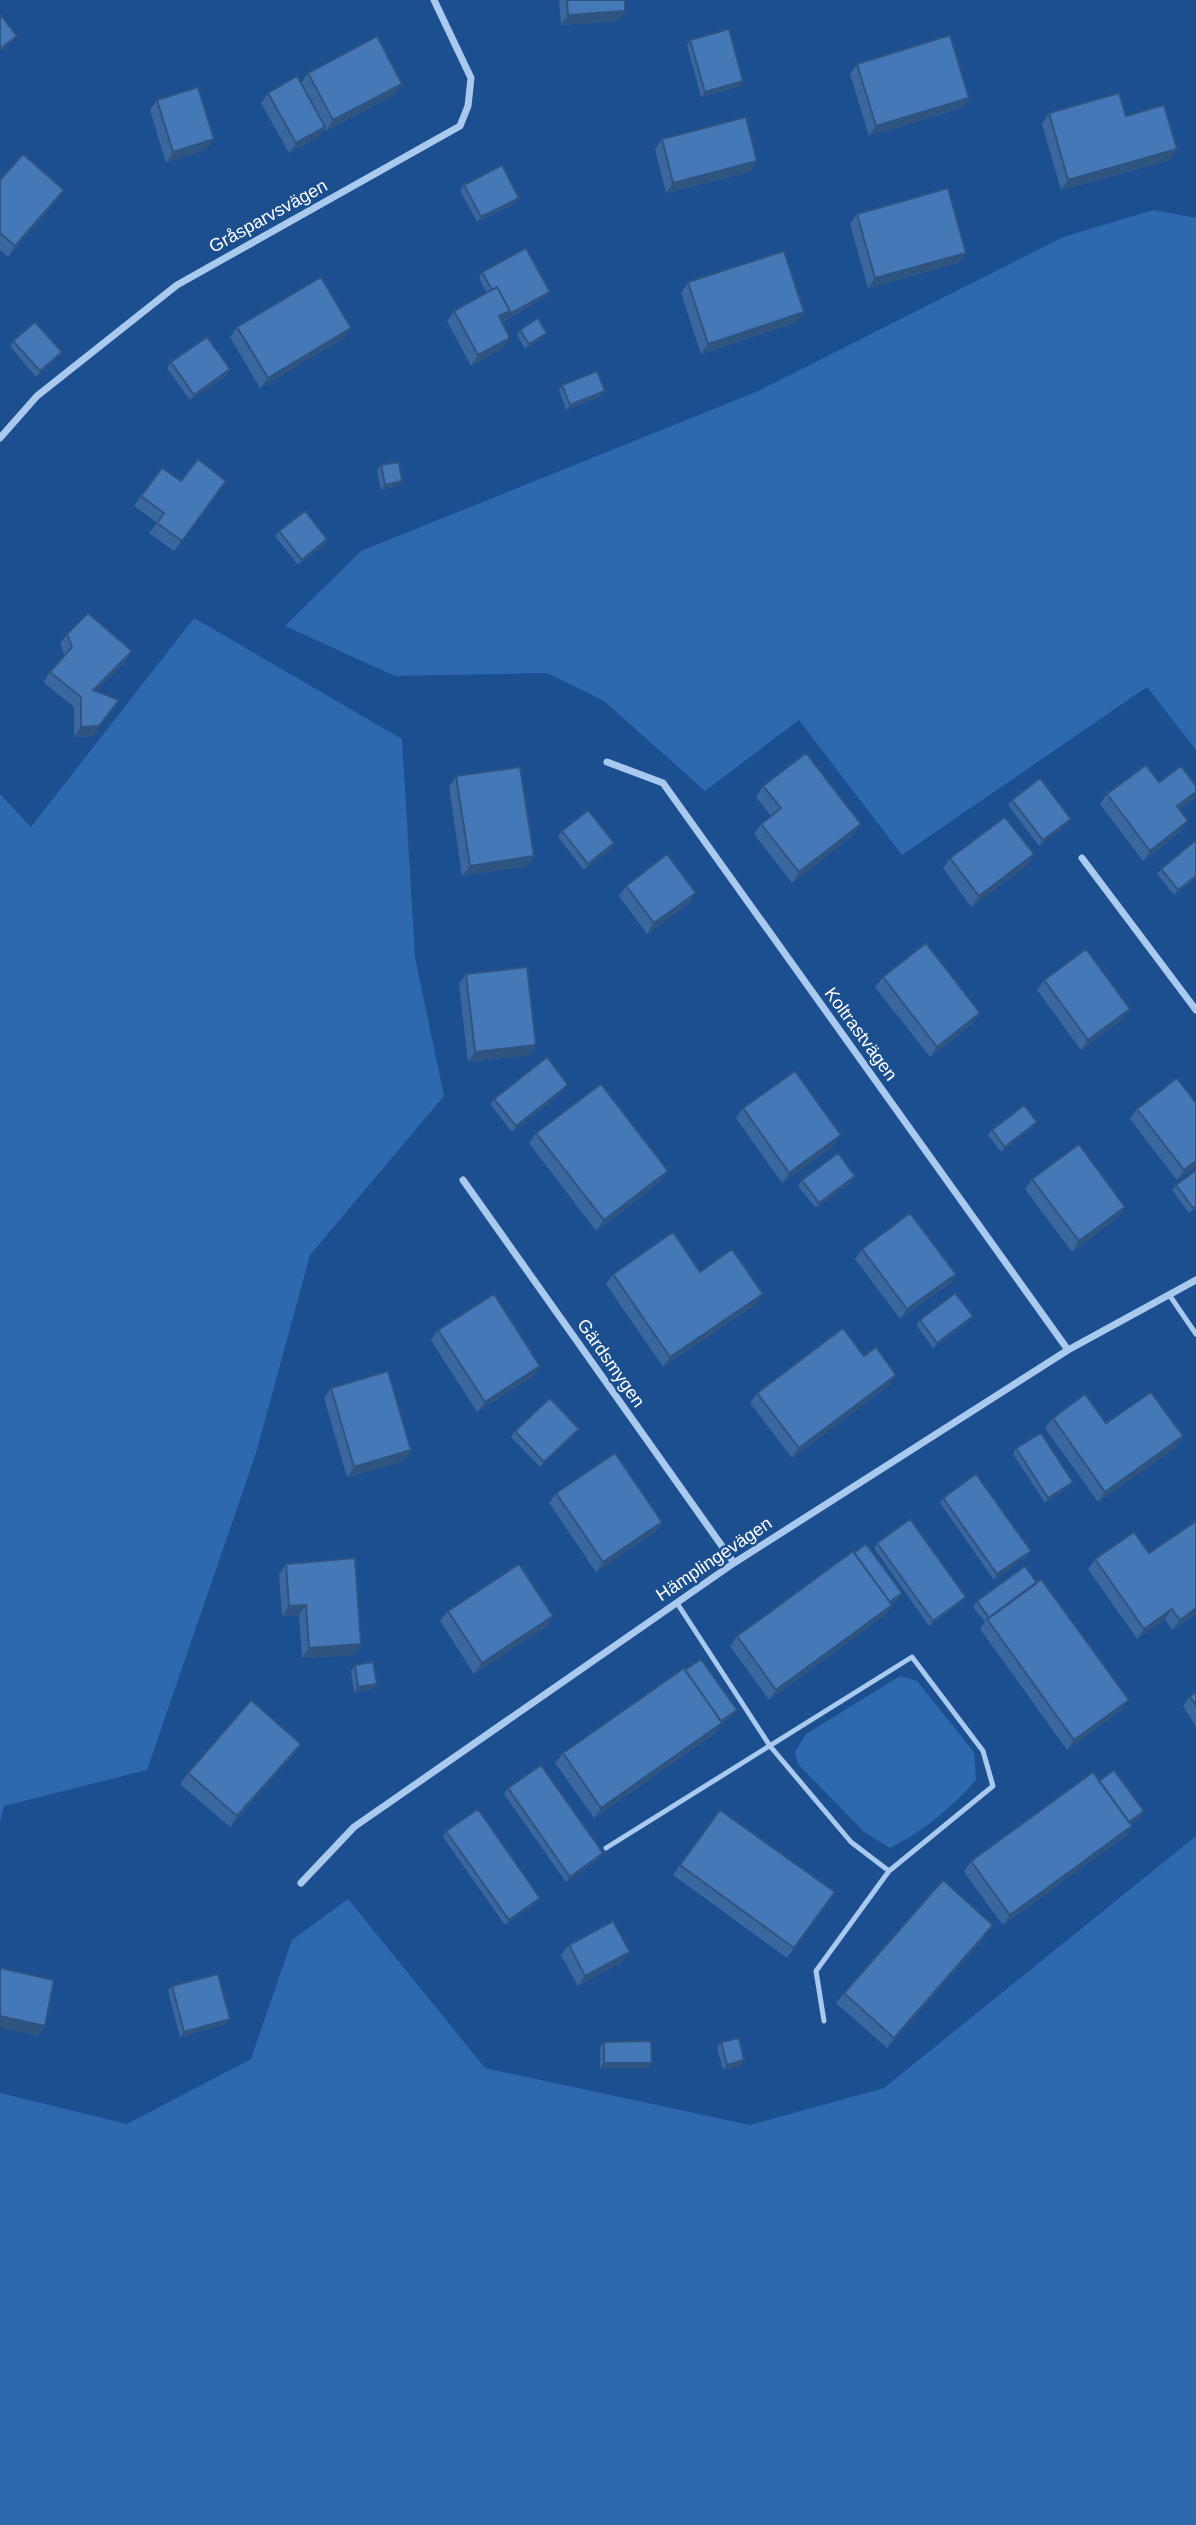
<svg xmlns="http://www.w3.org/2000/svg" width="1196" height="2525" font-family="Helvetica,sans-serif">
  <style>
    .green { fill: #2e69ad }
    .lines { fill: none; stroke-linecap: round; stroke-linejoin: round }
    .service { stroke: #a9c9ee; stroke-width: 5 }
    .minor { stroke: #a9c9ee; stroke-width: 7 }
    .wall { fill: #3a679d }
    .shaded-wall { fill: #305480 }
    .building { fill: #4478b7; stroke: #305480; stroke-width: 2 }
    .labels { text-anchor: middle; stroke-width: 5; stroke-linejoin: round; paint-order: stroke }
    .street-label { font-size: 18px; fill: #fff; stroke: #1b4f8f }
  </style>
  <rect width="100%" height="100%" fill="#1b4f8f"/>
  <path class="green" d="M1153,210L1196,218V750L1147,687L902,855L799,720L705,791L604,701L547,673L395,676L285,626L361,551L756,392L1063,237Z
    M194,618L402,739L415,957L444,1096L310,1255L256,1453L147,1770L4,1806L0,1822V794L31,827Z
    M900,1676L917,1681L974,1752L976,1780C951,1808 924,1831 890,1848L864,1832L798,1764L795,1752L806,1734Z
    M1196,1836V2525H0V2093L127,2124L251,2059L292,1940L348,1899L485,2068L750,2125L884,2088Z"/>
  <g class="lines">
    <path class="service" d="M1170,1296L1196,1334
      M606,1848L912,1657L983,1751L993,1786L889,1871L851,1842L770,1746L677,1603
      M824,2021L816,1971L889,1871"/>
    <path class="minor" d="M0,438L37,396L177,285L460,126L468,106L471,78L434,0
      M607,762L663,783L1068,1350
      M1082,858L1196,1010
      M463,1180L734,1563
      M301,1883L354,1827L734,1563L1068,1350L1196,1280"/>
  </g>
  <path class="wall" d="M559,0H625L618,21L561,25Z
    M690,40L743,81L740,86L701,97L687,45Z
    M857,64L969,98L962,108L869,136L850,74Z
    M308,73L395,94L326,131L324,128L318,137L289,153L261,103L268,93L301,83Z
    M157,100L207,149L166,163L150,110Z
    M1049,113L1126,116L1170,160L1061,190L1042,124Z
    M662,139L750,172L666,193L655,149Z
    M0,180L64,190L57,200L8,257L0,250Z
    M464,185L519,198L515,203L477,222L460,190Z
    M857,214L966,253L958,263L868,288L850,224Z
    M482,272L550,292L546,297L502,322L503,348L471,366L447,321L454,311L487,293L479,278Z
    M688,282L797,322L701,354L681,293Z
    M237,327L351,328L344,338L260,388L230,337Z
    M520,330L543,338L525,349L517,335Z
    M13,341L62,352L58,357L36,377L10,346Z
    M171,362L227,375L190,400L167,368Z
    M562,385L601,396L566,410L559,390Z
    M381,465L402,481L398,486L381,490L377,470Z
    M162,468L181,481H226L174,551L149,533L157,523L134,506Z
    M279,531L327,539L324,545L298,565L275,536Z
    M67,634L132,651L125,662L95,691L119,700L92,736L74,737V707L43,682L50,672L65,656L60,644Z
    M456,776L527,866L462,876L449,787Z
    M1159,782L1196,786V794L1192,800L1179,809L1188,821L1181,831L1143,861L1100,804L1107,794Z
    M763,786L854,834L792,883L754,834L761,824L771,816L756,797Z
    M1012,800L1071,819L1068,824L1039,846L1008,805Z
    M562,831L611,849L584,870L558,837Z
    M1196,840V878L1174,895L1157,874L1161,869Z
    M1034,854L1027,865L971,907L943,868L950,858Z
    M626,886L689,903L647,934L619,896Z
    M466,974L536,1045L529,1055L468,1062L459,984Z
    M883,977L980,1013L973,1023L930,1057L875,987Z
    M1044,980L1130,1009L1123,1019L1081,1050L1037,990Z
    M565,1090L512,1132L490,1104L494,1099Z
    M743,1108L833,1146L782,1183L736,1118Z
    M1137,1109L1196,1166L1177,1180L1130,1119Z
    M1037,1122L1033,1127L1001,1152L988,1135L992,1130Z
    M536,1133L668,1171L661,1181L596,1231L529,1143Z
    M855,1176L851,1182L816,1208L798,1186L802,1180Z
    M1032,1179L1118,1217L1072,1252L1025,1189Z
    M1176,1185L1196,1208L1189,1213L1172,1190Z
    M862,1249L956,1274L949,1284L900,1319L855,1259Z
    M700,1272L756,1304L663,1367L606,1284L613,1274Z
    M973,1316L969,1321L933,1348L916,1325L920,1320Z
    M438,1330L533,1376L477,1412L431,1340Z
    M864,1356L896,1375L889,1385L792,1458L750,1403L757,1393Z
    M331,1388L411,1450L404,1461L347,1477L324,1398Z
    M1053,1418L1183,1436L1176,1447L1098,1502L1045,1428Z
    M579,1429L575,1434L540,1467L511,1437L515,1431Z
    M1016,1448L1069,1487L1045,1503L1013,1454Z
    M556,1493L662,1522L655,1532L596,1572L549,1503Z
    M943,1498L1031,1551L1027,1556L994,1580L940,1503Z
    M1196,1521V1614L1172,1630L1165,1619L1137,1639L1088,1569L1095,1559L1149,1553Z
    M877,1543L962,1602L929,1626L874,1548Z
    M286,1564L354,1655L302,1658L299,1615L282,1616L279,1574Z
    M1037,1583L1129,1700L1121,1710L1067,1750L980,1629L985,1622L973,1607L977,1601Z
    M898,1599L891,1604L892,1605L885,1615L769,1700L730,1646L737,1636Z
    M448,1611L546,1627L474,1674L440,1621Z
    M355,1665L377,1684L373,1689L354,1692L351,1671Z
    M1196,1692V1727L1183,1706L1190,1696Z
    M734,1715L722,1723L715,1733L594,1818L555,1763L563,1753Z
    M294,1754L230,1827L180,1784L188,1773Z
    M1099,1781L1144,1811L1140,1817L1130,1824L1132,1826L1125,1836L1003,1925L964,1872L971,1861Z
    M508,1788L600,1858L566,1882L504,1794Z
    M720,1810L835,1892L787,1958L673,1875Z
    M446,1831L536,1903L505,1925L443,1837Z
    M986,1936L887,2048L836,2003L844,1993Z
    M569,1945L622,1962L578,1986L561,1955Z
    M172,1986L230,2019L226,2024L180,2037L168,1991Z
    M604,2042L652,2063L648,2068H600V2047Z
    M721,2042L744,2060L740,2066L723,2070L717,2048Z"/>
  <path class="shaded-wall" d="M625,11L618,21L561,25L568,15Z
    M17,36L13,41L0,51V49Z
    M743,81L740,86L701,97L705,92Z
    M402,84L395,94L326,131L333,120Z
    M969,98L962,108L869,136L876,126Z
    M325,127L318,137L289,153L296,143Z
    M214,139L207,149L166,163L173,152Z
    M1177,149L1170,160L1061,190L1068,180Z
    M757,161L750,172L666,193L673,183Z
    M64,190L57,200L8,257L15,246Z
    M519,198L515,203L477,222L481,217Z
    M966,253L958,263L868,288L875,278Z
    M550,292L546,297L502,321L506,316Z
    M510,311L502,321L492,327L499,316Z
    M804,312L797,322L701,354L708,344Z
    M351,328L344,338L260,388L268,378Z
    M547,333L543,338L525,349L529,344Z
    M510,338L503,348L471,366L478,355Z
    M62,352L58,357L36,377L40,371Z
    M230,369L227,375L190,400L194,395Z
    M605,391L601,396L566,410L570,405Z
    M402,481L398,486L381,490L385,485Z
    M327,539L324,545L298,565L302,560Z
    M132,651L125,662L86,701L93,690Z
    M119,700L92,736L74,737L81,727Z
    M1196,792V794L1192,800L1170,817L1177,806Z
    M1071,819L1068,824L1039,846L1043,840Z
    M1188,821L1181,831L1143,861L1150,851Z
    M861,824L854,834L792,883L799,872Z
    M614,843L611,849L584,870L588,864Z
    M1034,854L1027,865L971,907L979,896Z
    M534,856L527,866L462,876L470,866Z
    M1196,876V878L1174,895L1178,890Z
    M696,893L689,903L647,934L654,923Z
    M1130,1009L1123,1019L1081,1050L1088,1040Z
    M980,1013L973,1023L930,1057L937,1047Z
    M536,1045L529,1055L468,1062L475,1052Z
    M568,1085L565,1090L512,1132L516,1126Z
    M1037,1122L1033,1127L1001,1152L1005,1147Z
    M841,1135L833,1146L782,1183L789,1173Z
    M1196,1161V1166L1177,1180L1184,1170Z
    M668,1171L661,1181L596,1231L604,1220Z
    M855,1176L851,1182L816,1208L819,1203Z
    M1125,1207L1118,1217L1072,1252L1079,1241Z
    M956,1274L949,1284L900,1319L907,1309Z
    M763,1294L756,1304L663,1367L670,1357Z
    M973,1316L969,1321L933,1348L937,1343Z
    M540,1366L533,1376L477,1412L485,1402Z
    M896,1375L889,1385L792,1458L799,1448Z
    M579,1429L575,1434L540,1467L544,1462Z
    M1183,1436L1176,1447L1098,1502L1105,1492Z
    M411,1450L404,1461L347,1477L354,1467Z
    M1073,1482L1069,1487L1045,1503L1048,1498Z
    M662,1522L655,1532L596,1572L603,1562Z
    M1031,1551L1027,1556L994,1580L997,1574Z
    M902,1593L898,1599L882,1610L885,1605Z
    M966,1597L962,1602L929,1626L933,1621Z
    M306,1605L299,1615L282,1616L289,1606Z
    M892,1605L885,1615L769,1700L776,1690Z
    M1196,1608V1614L1172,1630L1180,1620Z
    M1172,1609L1165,1619L1137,1639L1144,1629Z
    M553,1616L546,1627L474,1674L482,1663Z
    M361,1644L354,1655L302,1658L309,1648Z
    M377,1684L373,1689L354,1692L358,1687Z
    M1129,1700L1121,1710L1067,1750L1074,1740Z
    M737,1710L734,1715L722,1723L715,1733L594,1818L601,1808Z
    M301,1744L294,1754L230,1827L237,1816Z
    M1144,1811L1140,1817L1121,1831L1125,1826Z
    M1132,1826L1125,1836L1003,1925L1010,1915Z
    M603,1853L600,1858L566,1882L570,1877Z
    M540,1898L536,1903L505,1925L509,1920Z
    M993,1925L986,1936L887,2048L894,2038Z
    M630,1952L622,1962L578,1986L585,1976Z
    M0,2016L45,2026L38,2036L0,2028Z
    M230,2019L226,2024L180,2037L184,2032Z
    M744,2060L740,2066L723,2070L727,2065Z
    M604,2063H652L648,2068H600Z"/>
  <path class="building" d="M567,0H625V11L568,15Z
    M0,14L17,36L0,49Z
    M729,29L743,81L705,92L690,40Z
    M950,35L969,98L876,126L857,64Z
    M377,36L402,84L333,120L308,73Z
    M297,76L325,127L296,143L268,93Z
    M198,87L214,139L173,152L157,100Z
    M1119,93L1126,116L1164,105L1177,149L1068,180L1049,113Z
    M746,117L757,161L673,183L662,139Z
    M23,154L64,190L15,246L0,233V180Z
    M502,165L519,198L481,217L464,185Z
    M948,188L966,253L875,278L857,214Z
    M526,248L550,292L506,316L510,311L497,287L492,290L482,272Z
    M784,251L804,312L708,344L688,282Z
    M321,277L351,328L268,378L237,327Z
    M497,287L510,311L499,316L510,338L478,355L454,311Z
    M538,318L547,333L529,344L520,330Z
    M35,322L62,352L40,371L13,341Z
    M207,337L230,369L194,395L171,362Z
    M597,371L605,391L570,405L562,385Z
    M198,459L226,481L182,541L157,523L164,513L141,496L162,468L181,481Z
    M399,462L402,481L385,485L381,465Z
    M305,511L327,539L302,560L279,531Z
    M88,613L132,651L93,690L119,700L99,726L81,727V697L50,672L72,647L67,634Z
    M806,753L861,824L799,872L761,824L781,808L763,786Z
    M1146,765L1159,782L1181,766L1196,786V792L1177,806L1188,821L1150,851L1107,794Z
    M520,767L534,856L470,866L456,776Z
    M1040,778L1071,819L1043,840L1012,800Z
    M588,810L614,843L588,864L562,831Z
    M1005,817L1034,854L979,896L950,858Z
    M1196,840V876L1178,890L1161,869Z
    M667,854L696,893L654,923L626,886Z
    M926,943L980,1013L937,1047L883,977Z
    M1086,949L1130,1009L1088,1040L1044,980Z
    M527,967L536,1045L475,1052L466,974Z
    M547,1057L568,1085L516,1126L494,1099Z
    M795,1071L841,1135L789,1173L743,1108Z
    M1177,1078L1196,1103V1161L1184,1170L1137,1109Z
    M601,1084L668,1171L604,1220L536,1133Z
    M1024,1105L1037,1122L1005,1147L992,1130Z
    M1079,1144L1125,1207L1079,1241L1032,1179Z
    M838,1153L855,1176L819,1203L802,1180Z
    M1196,1170V1206L1193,1208L1176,1185Z
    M910,1213L956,1274L907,1309L862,1249Z
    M673,1232L700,1272L732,1249L763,1294L670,1357L613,1274Z
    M955,1293L973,1316L937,1343L920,1320Z
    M494,1294L540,1366L485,1402L438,1330Z
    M843,1328L864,1356L876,1347L896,1375L799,1448L757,1393Z
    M388,1371L411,1450L354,1467L331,1388Z
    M1151,1392L1183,1436L1105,1492L1053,1418L1085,1394L1106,1423Z
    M550,1398L579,1429L544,1462L515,1431Z
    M1041,1433L1073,1482L1048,1498L1016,1448Z
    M615,1453L662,1522L603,1562L556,1493Z
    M976,1474L1031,1551L997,1574L943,1498Z
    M910,1519L966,1597L933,1621L877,1543Z
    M1196,1521V1608L1180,1620L1172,1609L1144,1629L1095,1559L1134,1532L1149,1553Z
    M866,1544L902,1593L890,1602L854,1553Z
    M853,1551L892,1605L776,1690L737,1636Z
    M355,1558L361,1644L309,1648L306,1605L289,1606L286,1564Z
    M519,1564L553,1616L482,1663L448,1611Z
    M1025,1566L1037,1583L989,1618L977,1601Z
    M1041,1579L1129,1700L1074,1740L987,1619Z
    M701,1659L737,1710L721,1721L685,1670Z
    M373,1662L377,1684L358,1687L355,1665Z
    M684,1668L722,1723L601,1808L563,1753Z
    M1196,1692V1706L1190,1696Z
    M251,1700L301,1744L237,1816L188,1773Z
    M541,1765L603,1853L570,1877L508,1788Z
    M1114,1770L1144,1811L1129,1822L1099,1781Z
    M1093,1772L1132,1826L1010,1915L971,1861Z
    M478,1809L540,1898L509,1920L446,1831Z
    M720,1810L835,1892L794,1948L680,1865Z
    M943,1880L993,1925L894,2038L844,1993Z
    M613,1921L630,1952L585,1976L569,1945Z
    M0,1968L54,1980L45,2026L0,2016Z
    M218,1974L230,2019L184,2032L172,1986Z
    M739,2038L744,2060L727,2065L721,2042Z
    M651,2041L652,2063H604V2042Z"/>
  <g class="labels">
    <g class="street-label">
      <text transform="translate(268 216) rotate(-29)" y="6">Gråsparvsvägen</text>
      <text transform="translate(861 1034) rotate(54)" y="6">Koltrastvägen</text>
      <text transform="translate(611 1363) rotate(55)" y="6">Gärdsmygen</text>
      <text transform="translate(714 1559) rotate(-34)" y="6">Hämplingevägen</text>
    </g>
  </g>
</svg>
